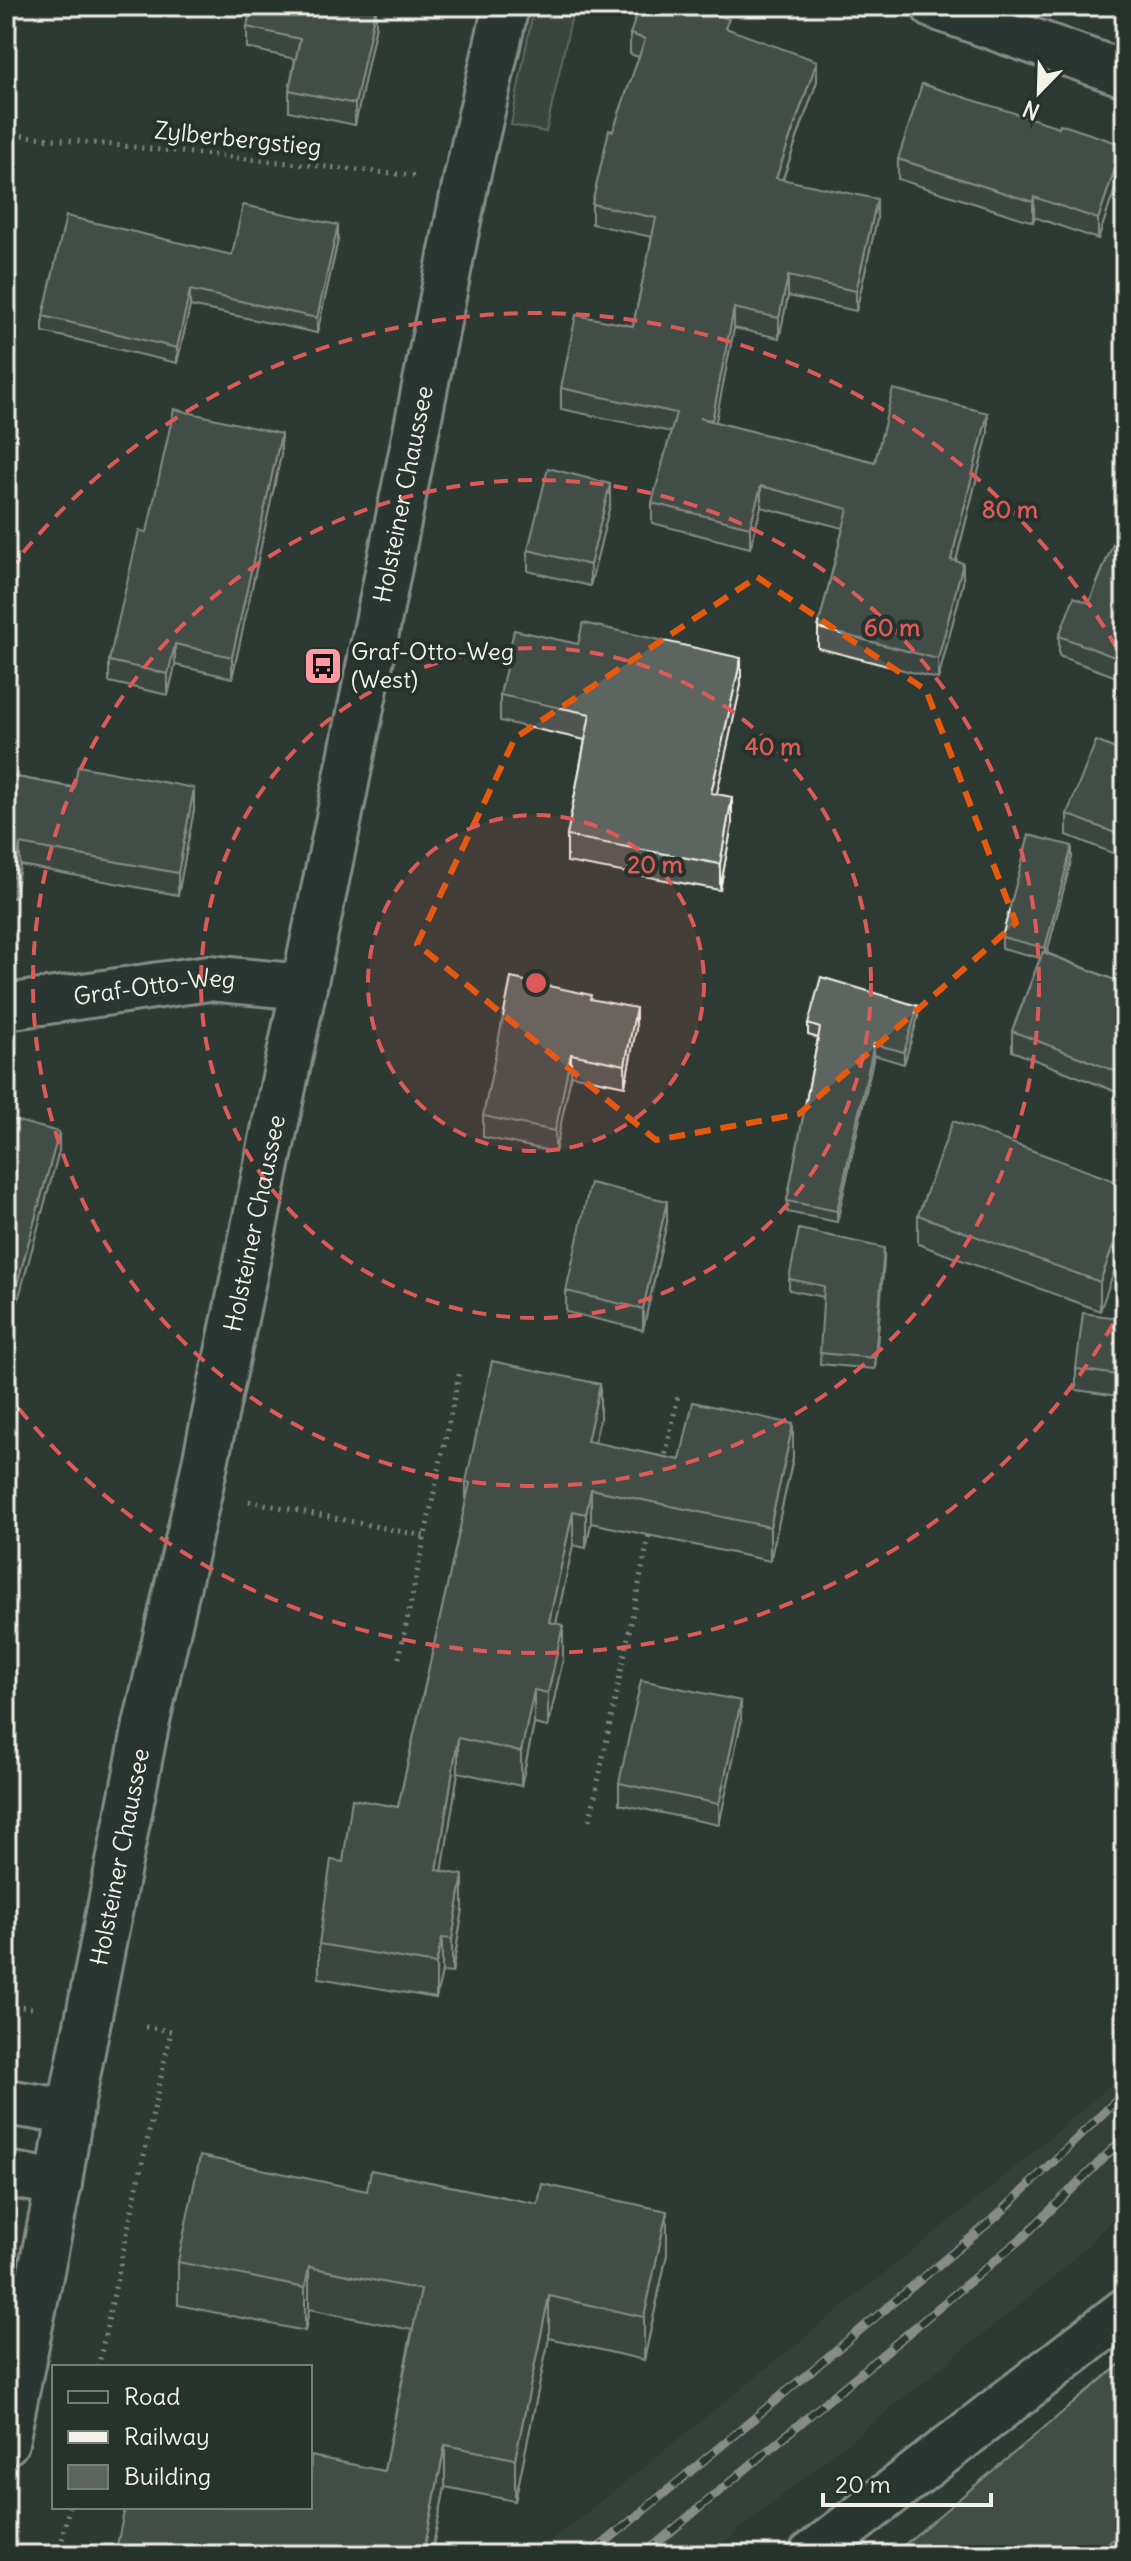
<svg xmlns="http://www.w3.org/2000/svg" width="1131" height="2561" font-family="Delius,sans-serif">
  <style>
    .built { fill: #3c4841 }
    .green { fill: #48524c; stroke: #9ea29a; stroke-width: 2 }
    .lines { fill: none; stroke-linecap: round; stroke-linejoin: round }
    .street-casing { stroke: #f4f1e8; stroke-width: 50 }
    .secondary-casing { stroke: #f4f1e8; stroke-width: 50 }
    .primary-casing { stroke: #f4f1e8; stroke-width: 50 }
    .path { stroke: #f4f1e8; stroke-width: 5; stroke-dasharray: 2 6; stroke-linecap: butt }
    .street { stroke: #26332d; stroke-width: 44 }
    .secondary { stroke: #26332d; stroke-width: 44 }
    .primary { stroke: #26332d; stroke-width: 44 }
    .rail-casing { stroke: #f4f1e8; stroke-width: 9 }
    .rail { stroke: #26332d; stroke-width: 6; stroke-dasharray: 18; stroke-linecap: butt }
    .wall { fill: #4f5751; stroke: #f4f1e8; stroke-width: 2 }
    .shaded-wall { fill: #404742; stroke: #f4f1e8; stroke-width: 2 }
    .building { fill: #5c655e; stroke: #f4f1e8; stroke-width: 2 }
    .marked { fill: none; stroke: #e8590c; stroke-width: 6; stroke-dasharray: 16 10; stroke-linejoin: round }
    .ring { fill: none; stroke: #de5a58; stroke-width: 4; stroke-dasharray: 14 10 }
    .labels { text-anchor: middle; stroke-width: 8; stroke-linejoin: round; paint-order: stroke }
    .street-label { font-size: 24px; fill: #f4f1e8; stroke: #26332d }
    .poi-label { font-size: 24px; fill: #f4f1e8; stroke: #26332d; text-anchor: start }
    .centre { fill: #de5a58; stroke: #26332d; stroke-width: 4 }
    .ring-label { font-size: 24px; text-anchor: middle; font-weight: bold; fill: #de5a58; stroke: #26332d; stroke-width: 8; stroke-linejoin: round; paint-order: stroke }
  </style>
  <rect width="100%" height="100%" fill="#2e3b34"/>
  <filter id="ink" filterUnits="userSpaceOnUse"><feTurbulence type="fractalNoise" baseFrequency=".0125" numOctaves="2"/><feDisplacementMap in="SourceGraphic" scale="16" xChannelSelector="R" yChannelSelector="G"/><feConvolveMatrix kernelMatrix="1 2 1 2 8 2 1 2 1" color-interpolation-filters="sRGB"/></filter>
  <g filter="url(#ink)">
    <path class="built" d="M1125,2072V2207L1060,2272L708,2555H534L991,2188Z"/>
    <path class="green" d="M534,6H574L546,132L511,125Z"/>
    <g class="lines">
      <g class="street-casing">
        <g id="street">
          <path d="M934,6L1125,74"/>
          <path id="s1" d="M6,1007L209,978L303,987"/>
          <path d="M811,2555L1125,2311"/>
        </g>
      </g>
      <g class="secondary-casing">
        <path id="secondary" d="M6,2102L70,2112
          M6,2174L59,2183"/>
      </g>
      <g class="primary-casing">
        <g id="primary">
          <path id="s2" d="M6,2442L59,2183L70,2112L146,1725L199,1492L338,823L466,181L506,6"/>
        </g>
      </g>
      <path class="path" d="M6,134L415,176
        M664,1462L678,1396
        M249,1501L424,1536
        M399,1658L460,1370
        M590,1820L650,1531
        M6,2005L37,2009
        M98,2367L171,2031L140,2026
        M59,2555L69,2507"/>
      <use href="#street" class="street"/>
      <use href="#secondary" class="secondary"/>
      <use href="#primary" class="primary"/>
      <g class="rail-casing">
        <path id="rail" d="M590,2555L997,2216L1125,2092
          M643,2555L1023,2237L1125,2137"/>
      </g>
      <use href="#rail" class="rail"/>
    </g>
    <path class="wall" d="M376,25L355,125L289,111V90L295,59L247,48V27Z
      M729,29L817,81L783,179L877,219L856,311L788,296L779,338L734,328L715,422L875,462L988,433L956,561L963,583L938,679L818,648V628L843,528L761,507L750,548L652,523V503L671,432L561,409V388L633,326L652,237L592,224V204L613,131L639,57L630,54V34Z
      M898,159L1123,165L1098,239L1034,217L1033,222L898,179Z
      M338,240L317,333L190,306L177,363L43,332V316L232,255Z
      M281,455L232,678L175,665L168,695L109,682V661L147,532Z
      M610,505L590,586L528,571V550Z
      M1125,515V680L1059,656V636L1089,603Z
      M741,685L716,794L732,824L720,890L567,862V836L585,740L500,721V695Z
      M1125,753V858L1067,835V814Z
      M6,775L194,809L178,895L20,865L14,898L6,896Z
      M1072,857L1047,953L1125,984V1095L1012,1051V1031L1040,958L1002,948V937Z
      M591,999L636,1029L625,1086L571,1075L555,1152L483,1137V1116Z
      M918,1017L904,1064L874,1055L837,1222L787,1212V1201L818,1038L808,1035V1024Z
      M1125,1185L1100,1311L918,1244V1215Z
      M667,1222L643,1330L566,1312V1291Z
      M884,1259L875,1369L820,1364L824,1297L789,1290V1279Z
      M1125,1319V1397L1076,1390V1369Z
      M600,1418L594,1443L680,1460L793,1458L770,1561L591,1523L586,1548L573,1545L556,1623L563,1659L548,1727L534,1724L521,1786L458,1772L442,1871L463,1909L452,1973L442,1972L436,1998L319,1978V1944L343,1862L398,1807L466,1501V1482Z
      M741,1722L719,1825L619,1804V1783Z
      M667,2254L644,2360L549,2338L515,2501L445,2487L431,2555H115L310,2507L384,2471L412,2330L309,2309L305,2331L178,2305V2262Z"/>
    <path class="shaded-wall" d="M376,6V25L355,125V104Z
      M817,61V81L776,198V178Z
      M1123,145V165L1098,239V219Z
      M1034,197V217L1033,222V202Z
      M877,199V219L856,311V291Z
      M338,225V240L317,333V318Z
      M788,276V296L779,338V318Z
      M190,290V306L177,363V348Z
      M734,308V328L712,441V420Z
      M988,413V433L951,580V560Z
      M281,434V455L232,678V657Z
      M610,484V505L590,586V565Z
      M761,486V507L750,548V527Z
      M963,563V583L938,679V659Z
      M175,644V665L168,695V674Z
      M741,658V685L711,820V793Z
      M194,788V809L178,895V873Z
      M732,797V824L720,890V864Z
      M20,844V865L14,898V877Z
      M1072,846V857L1045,960V948Z
      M918,1006V1017L904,1064V1052Z
      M636,1008V1029L625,1086V1065Z
      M874,1044V1055L837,1222V1211Z
      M571,1054V1075L555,1152V1131Z
      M59,1132V1151L14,1315V1326L6,1350V1332L11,1306Z
      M667,1201V1222L643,1330V1309Z
      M1125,1212V1241L1100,1311V1282Z
      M884,1248V1259L875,1369V1358Z
      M600,1384V1418L587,1475V1441Z
      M793,1424V1458L770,1561V1527Z
      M591,1489V1523L586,1548V1514Z
      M573,1511V1545L549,1656V1622Z
      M563,1625V1659L548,1727V1693Z
      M534,1690V1724L521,1786V1752Z
      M741,1701V1722L719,1825V1804Z
      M458,1738V1772L437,1904V1870Z
      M463,1875V1909L452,1973V1939Z
      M442,1938V1972L436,1998V1964Z
      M667,2211V2254L644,2360V2317Z
      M309,2267V2309L305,2331V2288Z
      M549,2296V2338L515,2501V2459Z
      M445,2445V2487L431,2555H423Z
      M1125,2529V2555H1094Z"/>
    <path class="building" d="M251,6H376L355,104L289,90L300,39L247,27Z
      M640,6H690L729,19L725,28L817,61L776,178L877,199L856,291L788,276L779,318L734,308L712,420L699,418L875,462L893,389L988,413L951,560L963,563L938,659L818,628L848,509L761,486L750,527L652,503L676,413L561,388L576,315L633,326L656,218L592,204L609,130L613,131L645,39L630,34Z
      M922,84L1059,127L1060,124L1123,145L1098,219L1034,197L1033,202L898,159Z
      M243,205L338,225L317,318L190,290L177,348L43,316L66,216L232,255Z
      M174,409L281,434L232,657L175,644L168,674L109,661L139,531L147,532Z
      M548,468L610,484L590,565L528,550Z
      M1125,515V661L1059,636L1074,597L1089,603Z
      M583,623L741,658L711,793L732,797L720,864L567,836L590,714L500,695L514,630L578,644Z
      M1096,741L1125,753V837L1067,814Z
      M78,766L194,788L178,873L20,844L14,877L6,875V775L74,788Z
      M1029,835L1072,846L1045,948L1002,937Z
      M1043,952L1125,984V1075L1012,1031Z
      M821,977L918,1006L904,1052L874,1044L837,1211L787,1201L820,1028L808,1024Z
      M511,978L591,995L590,999L636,1008L625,1065L571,1054L555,1131L483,1116Z
      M6,1118L59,1132L11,1306L14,1307L6,1332Z
      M953,1121L1125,1185V1212L1100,1282L918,1215Z
      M590,1183L667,1201L643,1309L566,1291Z
      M799,1229L884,1248L875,1358L820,1353L824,1286L789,1279Z
      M1083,1313L1125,1319V1376L1076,1369Z
      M492,1361L600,1384L587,1441L680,1460L693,1402L793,1424L770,1527L591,1489L586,1514L573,1511L549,1622L563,1625L548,1693L534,1690L521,1752L458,1738L437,1870L463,1875L452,1939L442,1938L436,1964L319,1944L331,1860L343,1862L352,1799L398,1807L470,1483L466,1482Z
      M641,1680L741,1701L719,1804L619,1783Z
      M200,2156L367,2191L371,2170L538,2204L542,2184L667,2211L644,2317L549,2296L515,2459L445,2445L423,2555H256L247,2553L246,2555H115L125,2507H310L311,2456L384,2471L421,2290L309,2267L305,2288L178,2262Z
      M1125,2360V2529L1094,2555H892Z"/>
  </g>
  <path d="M0 0H1131V2561H0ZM757,577L926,690L1016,923L799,1114L656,1140L417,944L515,738Z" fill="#2e3b34" fill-opacity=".55" fill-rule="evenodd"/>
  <path class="marked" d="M757,577L926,690L1016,923L799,1114L656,1140L417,944L515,738Z"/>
  <circle cx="536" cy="983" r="168" fill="#de5a58" fill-opacity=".12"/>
  <g class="ring">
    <circle cx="536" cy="983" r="168"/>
    <circle cx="536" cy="983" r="335"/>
    <circle cx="536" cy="983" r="503"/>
    <path d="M1125 1303A670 670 0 0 1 8 1395M8 571A670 670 0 0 1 1125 663"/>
  </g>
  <defs>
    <g id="bus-square" transform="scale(2)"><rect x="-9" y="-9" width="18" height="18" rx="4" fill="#ff9aa2" stroke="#26332d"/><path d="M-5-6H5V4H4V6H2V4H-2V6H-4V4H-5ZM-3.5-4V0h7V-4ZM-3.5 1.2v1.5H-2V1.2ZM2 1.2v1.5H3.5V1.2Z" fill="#111"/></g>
  </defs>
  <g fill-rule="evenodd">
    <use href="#bus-square" x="323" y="666"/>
  </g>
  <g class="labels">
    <g class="street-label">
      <text transform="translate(238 139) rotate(6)" y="8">Zylberbergstieg</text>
      <text dy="8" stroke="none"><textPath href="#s2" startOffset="1988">Holsteiner Chaussee</textPath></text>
      <text dy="8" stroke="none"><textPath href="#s1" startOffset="150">Graf-Otto-Weg</textPath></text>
      <text dy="8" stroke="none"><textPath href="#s2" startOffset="1244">Holsteiner Chaussee</textPath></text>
      <text dy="8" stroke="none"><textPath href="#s2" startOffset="596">Holsteiner Chaussee</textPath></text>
    </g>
    <g class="poi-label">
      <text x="351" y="660">Graf-Otto-Weg<tspan x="351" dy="28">(West)</tspan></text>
    </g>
  </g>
  <circle cx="536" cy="983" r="12" class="centre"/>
  <g class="ring-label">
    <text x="1010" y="518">80 m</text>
    <text x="892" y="636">60 m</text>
    <text x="773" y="755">40 m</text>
    <text x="655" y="873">20 m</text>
  </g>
  <rect width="1131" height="2561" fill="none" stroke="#26332d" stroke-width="32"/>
  <rect x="16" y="16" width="1099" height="2529" fill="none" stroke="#f4f1e8" stroke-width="3" filter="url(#ink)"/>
  <rect x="52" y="2365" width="260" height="144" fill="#26332d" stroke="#787f78" stroke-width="2"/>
  <rect x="68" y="2391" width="40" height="12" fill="#26332d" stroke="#787f78" stroke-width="2"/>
  <text x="124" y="2405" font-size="24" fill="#f4f1e8">Road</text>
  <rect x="68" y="2431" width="40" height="12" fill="#f4f1e8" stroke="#787f78" stroke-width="2"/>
  <text x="124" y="2445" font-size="24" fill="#f4f1e8">Railway</text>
  <rect x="68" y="2465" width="40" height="24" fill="#5c655e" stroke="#787f78" stroke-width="2"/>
  <text x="124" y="2485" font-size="24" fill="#f4f1e8">Building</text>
  <g transform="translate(1039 92) rotate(203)" stroke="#26332d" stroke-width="6" paint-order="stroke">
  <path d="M0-6L14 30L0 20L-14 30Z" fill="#f4f1e8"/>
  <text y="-12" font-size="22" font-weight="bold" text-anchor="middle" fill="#f4f1e8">N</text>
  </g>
  <path d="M823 2493v12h168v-12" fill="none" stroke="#f4f1e8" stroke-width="4"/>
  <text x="835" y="2493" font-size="24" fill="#f4f1e8" stroke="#26332d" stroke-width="6" paint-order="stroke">20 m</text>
</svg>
